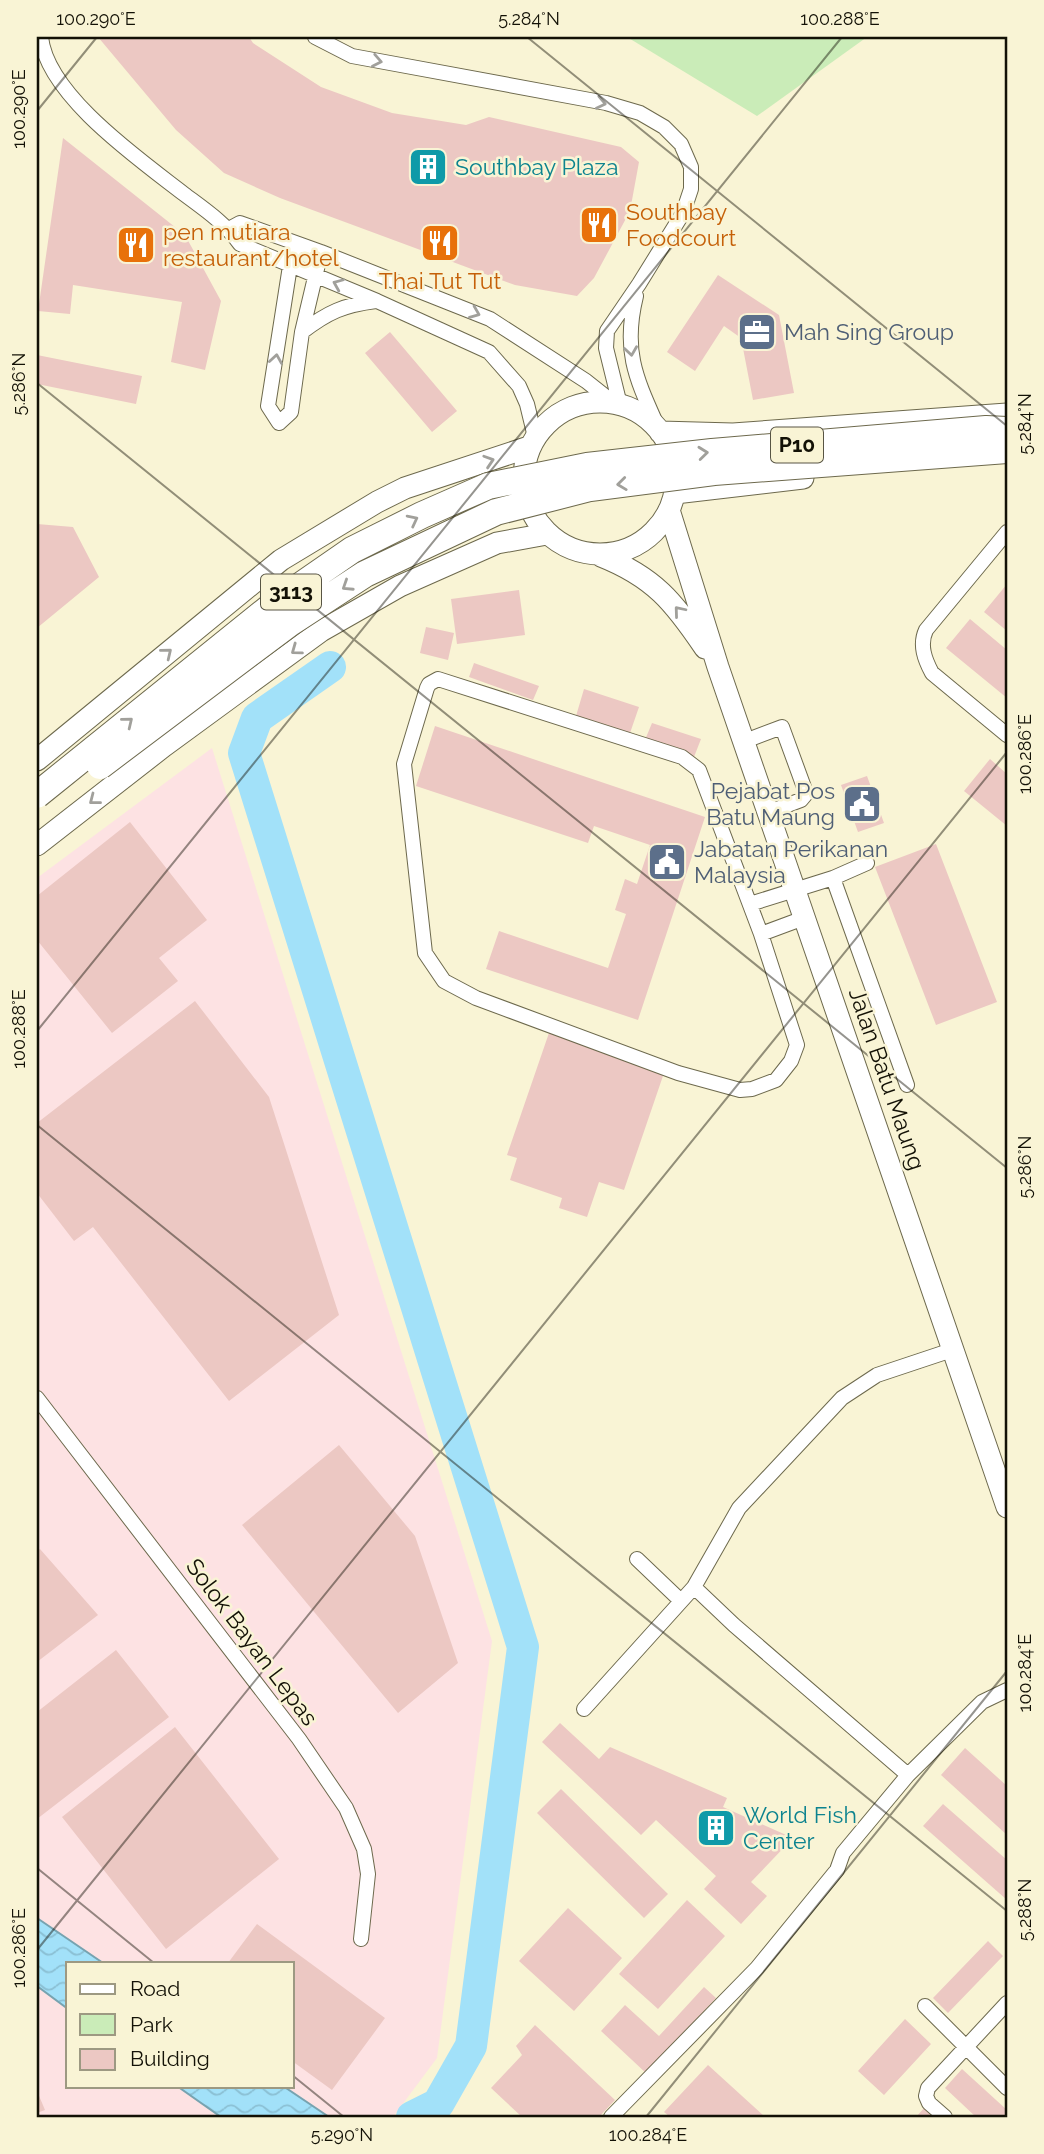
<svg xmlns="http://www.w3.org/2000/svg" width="1044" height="2154" font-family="Raleway,sans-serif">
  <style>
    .industrial { fill: #fde2e3; fill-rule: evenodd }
    .green { fill: #caecb8 }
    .water { fill: url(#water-waves); stroke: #77a3b0; stroke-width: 2 }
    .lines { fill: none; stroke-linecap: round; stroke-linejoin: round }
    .river { stroke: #a2e1f9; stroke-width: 32 }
    .building { fill: #ecc8c3 }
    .street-casing { stroke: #6d694d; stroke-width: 16 }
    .secondary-casing { stroke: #6d694d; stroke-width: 23 }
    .street { stroke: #fff; stroke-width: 14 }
    .secondary { stroke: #fff; stroke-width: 21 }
    .highway-bridge-casing { stroke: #6d694d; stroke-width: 28; stroke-linecap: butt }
    .highway-bridge { stroke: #fff; stroke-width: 26 }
    .oneway { stroke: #a1a09b }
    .ticks { fill: none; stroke: #131106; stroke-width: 2; stroke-opacity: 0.45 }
    .labels { text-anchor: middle; stroke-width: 5; stroke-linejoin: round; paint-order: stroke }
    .shield { fill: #f9f4d5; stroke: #585544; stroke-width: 2 }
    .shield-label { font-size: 21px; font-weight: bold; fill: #131106 }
    .culture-label { font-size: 23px; fill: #0d838f; stroke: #f9f4d5; text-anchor: start }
    .food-label { font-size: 23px; fill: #c56008; stroke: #f9f4d5; text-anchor: start }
    .service-label { font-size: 23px; fill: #4e5e75; stroke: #f9f4d5; text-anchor: start }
    .street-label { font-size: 23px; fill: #131106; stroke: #f9f4d5 }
    .neatline { fill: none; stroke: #131106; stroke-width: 2.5 }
    .ticks-label { font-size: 18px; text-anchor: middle; fill: #131106 }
  </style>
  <defs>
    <pattern id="water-waves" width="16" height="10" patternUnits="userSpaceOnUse" patternTransform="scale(1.75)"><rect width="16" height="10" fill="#a2e1f9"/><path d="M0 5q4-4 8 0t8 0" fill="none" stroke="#8bc0d4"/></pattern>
  </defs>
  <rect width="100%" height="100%" fill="#f9f4d5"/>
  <path class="industrial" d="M212,748L492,1641L437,2058L393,2117H37V878ZM68,1963H292V2086H68Z"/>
  <path class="green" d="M627,37H867L757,116Z"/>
  <path class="water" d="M37,1918L103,1963H68V2009L37,1986Z
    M177,2086H283L329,2117H221Z"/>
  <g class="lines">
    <path class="river" d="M330,667L257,718L244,753L523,1647L471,2046L438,2104L412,2117"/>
  </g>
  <path class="building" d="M98,37H249L253,43L321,87L392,113L466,125L489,117L621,147L639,162L630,211L594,278L577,296L515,285L280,198L224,173L176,130Z
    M63,138L185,235L221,301L205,370L171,362L182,302L73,285L70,314L38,311Z
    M718,275L779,315L794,393L753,400L741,338L724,326L695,371L667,352Z
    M390,332L457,411L432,432L365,353Z
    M37,355L142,376L136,404L37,384Z
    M37,524L73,527L99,577L37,628Z
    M1007,584V631L984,612Z
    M519,590L525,635L457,644L451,599Z
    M970,619L1007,650V698L946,648Z
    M426,627L454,633L448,660L420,653Z
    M474,663L539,686L533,700L469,677Z
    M584,689L639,707L630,733L576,716Z
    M652,723L701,739L694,757L645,740Z
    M435,726L705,817L638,1020L486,969L499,931L608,968L626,914L615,910L625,879L637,884L650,845L594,826L588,843L416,786Z
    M990,759L1007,774V826L964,791Z
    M867,776L884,823L858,832L841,785Z
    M130,822L207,920L159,958L178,981L112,1033L37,940V896Z
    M936,844L997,1002L936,1025L875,867Z
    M195,1001L269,1097L339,1315L229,1401L93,1227L74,1241L37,1193V1123Z
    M550,1030L665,1070L624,1190L599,1182L587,1217L559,1208L562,1198L510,1180L517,1158L507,1155Z
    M339,1445L415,1536L458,1663L398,1713L242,1525Z
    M40,1549L98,1615L37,1662V1551Z
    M116,1650L169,1717L37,1819V1712Z
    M560,1723L599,1759L610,1747L727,1798L723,1807L793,1838L751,1882L767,1896L741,1924L704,1889L716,1876L656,1820L641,1835L542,1742Z
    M175,1727L279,1859L166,1949L62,1817Z
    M965,1748L1007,1786V1835L941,1775Z
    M561,1789L668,1894L644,1918L537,1813Z
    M943,1804L1007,1860V1900L923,1826Z
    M687,1900L725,1936L658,2009L619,1974Z
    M568,1908L622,1958L574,2011L519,1961Z
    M257,1924L385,2018L332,2090L292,2061V1963H228Z
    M988,1941L1003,1956L948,2013L933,1998Z
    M704,1987L716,1998L647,2074L601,2031L625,2005L659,2036Z
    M905,2019L931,2044L884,2095L858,2071Z
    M535,2025L615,2100L599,2117H522L491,2088L522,2055L516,2046Z
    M708,2065L765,2117H670L664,2112Z
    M962,2069L1007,2110V2117H976L945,2088Z
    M37,2091L45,2110L37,2113Z
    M925,2107L936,2117H916Z"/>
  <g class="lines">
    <g class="street-casing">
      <path id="street" d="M41,37C47,95 139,159 184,194C204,209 225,223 240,244L377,301L489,352L519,386L527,404L535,437
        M315,37L352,56L606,103L640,113L664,127L681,144L691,167V189L683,213L639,284L607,331L606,348L620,405
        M229,229L240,223L321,252L490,319L586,381L615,404
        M296,244L290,266L268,406L279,423L291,412L302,332L321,252
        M636,296C622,353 637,380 660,432
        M302,332C328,312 344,305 376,301
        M1007,532L926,630C919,645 925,660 932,673L1007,735
        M438,679L682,757L699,770L761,934L797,1045L791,1061L776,1080L752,1089L740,1090L678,1073L476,998L444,981L425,953L404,764L427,688L429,684Z
        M745,741L782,727L805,790L806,794L801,800L769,812
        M833,878L907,1085
        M750,904L833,878L867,863
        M761,934L804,918
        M37,1398L299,1739L346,1808L364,1849L368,1874L361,1939
        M637,1559L681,1601
        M694,1587L734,1625L908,1775
        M584,1709L694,1587L739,1508L842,1398L877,1375L952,1350
        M925,2006L1007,2088
        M611,2117L757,1968L837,1870L843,1853L908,1775L982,1702L1007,1690
        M945,2117L929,2103L926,2096L928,2088L1007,2003"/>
    </g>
    <g class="secondary-casing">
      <path id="secondary" d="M524 478a76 76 0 1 1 152 0a76 76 0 1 1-152 0Z
        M660,432L733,434L1007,414
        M675,493L803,478
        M669,510L718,667L1007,1507
        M601,556C654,577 674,602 705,648
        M37,760L281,560L377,502L405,488L529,447
        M37,845L164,746L321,631L400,586L497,543L547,534"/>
    </g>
    <use href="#street" class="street"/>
    <use href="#secondary" class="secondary"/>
    <g class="highway-bridge-casing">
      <path id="highway-bridge" d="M100,766L290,623L365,574L496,512L590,488L714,472L1007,450
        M37,795L274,604L352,550L422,515L488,486L587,466L712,452L986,429L1007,430"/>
    </g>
    <use href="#highway-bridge" class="highway-bridge"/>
  </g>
  <defs><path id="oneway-chevron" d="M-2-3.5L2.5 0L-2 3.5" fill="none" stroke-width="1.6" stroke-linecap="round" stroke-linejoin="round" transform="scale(1.75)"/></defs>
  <g class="oneway">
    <use href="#oneway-chevron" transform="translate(377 61) rotate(11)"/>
    <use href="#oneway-chevron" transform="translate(601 103) rotate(12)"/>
    <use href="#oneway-chevron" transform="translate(338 284) rotate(-157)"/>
    <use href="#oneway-chevron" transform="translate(475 313) rotate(22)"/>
    <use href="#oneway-chevron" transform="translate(631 351) rotate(82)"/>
    <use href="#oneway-chevron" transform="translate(276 359) rotate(-81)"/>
    <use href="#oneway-chevron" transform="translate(703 453) rotate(-6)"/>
    <use href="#oneway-chevron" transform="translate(489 461) rotate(-18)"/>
    <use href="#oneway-chevron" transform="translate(622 484) rotate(173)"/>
    <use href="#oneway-chevron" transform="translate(413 520) rotate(-27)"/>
    <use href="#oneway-chevron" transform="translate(347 586) rotate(147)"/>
    <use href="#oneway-chevron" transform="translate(679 611) rotate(-130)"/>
    <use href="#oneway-chevron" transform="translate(296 650) rotate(144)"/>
    <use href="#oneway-chevron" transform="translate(167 653) rotate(-39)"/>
    <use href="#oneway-chevron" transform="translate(128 722) rotate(-39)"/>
    <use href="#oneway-chevron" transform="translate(94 800) rotate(142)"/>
  </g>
  <path class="ticks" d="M527,37L1007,426M37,111L97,37M37,383L1007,1168M37,1031L842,37M37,1125L1007,1911M37,1868L154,1963M37,1950L1007,752M292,2075L344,2117M646,2117L1007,1671"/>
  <defs>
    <g id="building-square" transform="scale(2.0125)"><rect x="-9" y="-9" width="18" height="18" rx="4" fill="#0f9aa8" stroke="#f9f4d5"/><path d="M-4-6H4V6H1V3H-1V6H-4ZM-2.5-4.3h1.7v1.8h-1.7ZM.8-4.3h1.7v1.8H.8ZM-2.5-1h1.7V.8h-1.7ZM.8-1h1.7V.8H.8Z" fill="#fff"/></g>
    <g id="restaurant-square" transform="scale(2.0125)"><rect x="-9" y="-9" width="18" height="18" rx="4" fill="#e8710a" stroke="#f9f4d5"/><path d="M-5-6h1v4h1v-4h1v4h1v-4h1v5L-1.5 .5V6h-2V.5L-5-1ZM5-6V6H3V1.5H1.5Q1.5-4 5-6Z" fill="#fff"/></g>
    <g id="office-square" transform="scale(2.0125)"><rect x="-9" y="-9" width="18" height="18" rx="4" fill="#5c6f8a" stroke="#f9f4d5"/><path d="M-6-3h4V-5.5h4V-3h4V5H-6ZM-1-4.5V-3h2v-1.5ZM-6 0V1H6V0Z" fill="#fff"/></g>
    <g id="civic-square" transform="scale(2.0125)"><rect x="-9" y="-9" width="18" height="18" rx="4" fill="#5c6f8a" stroke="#f9f4d5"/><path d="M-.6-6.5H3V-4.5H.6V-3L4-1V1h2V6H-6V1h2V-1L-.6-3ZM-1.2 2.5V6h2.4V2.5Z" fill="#fff"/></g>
  </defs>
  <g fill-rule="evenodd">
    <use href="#building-square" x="428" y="167"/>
    <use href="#restaurant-square" x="599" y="225"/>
    <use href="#restaurant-square" x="440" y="243"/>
    <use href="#restaurant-square" x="136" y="245"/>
    <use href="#office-square" x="757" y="332"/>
    <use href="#civic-square" x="862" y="804"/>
    <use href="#civic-square" x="667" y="862"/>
    <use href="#building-square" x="716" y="1828"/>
  </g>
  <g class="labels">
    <g class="shield">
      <rect x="771" y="427.5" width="52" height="35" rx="5"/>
      <rect x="261" y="574.5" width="60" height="35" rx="5"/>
    </g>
    <g class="shield-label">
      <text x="797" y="452">P10</text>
      <text x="291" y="599">3113</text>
    </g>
    <g class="culture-label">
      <text x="455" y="175">Southbay Plaza</text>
      <text x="743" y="1823">World Fish<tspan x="743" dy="26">Center</tspan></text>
    </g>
    <g class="food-label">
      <text x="626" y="220">Southbay<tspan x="626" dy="26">Foodcourt</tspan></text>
      <text x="163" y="240">pen mutiara<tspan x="163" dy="26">restaurant/hotel</tspan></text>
      <text x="440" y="289" text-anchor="middle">Thai Tut Tut</text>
    </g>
    <g class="service-label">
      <text x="784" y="340">Mah Sing Group</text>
      <text x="835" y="799" text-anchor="end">Pejabat Pos<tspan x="835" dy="26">Batu Maung</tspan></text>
      <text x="694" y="857">Jabatan Perikanan<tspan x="694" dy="26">Malaysia</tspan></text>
    </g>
    <g class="street-label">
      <text transform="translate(887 1079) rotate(71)" y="8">Jalan Batu Maung</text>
      <text transform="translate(252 1642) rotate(53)" y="8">Solok Bayan Lepas</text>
    </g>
  </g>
  <rect width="1044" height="2154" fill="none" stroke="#f9f4d5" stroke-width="77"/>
  <rect x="66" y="1962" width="228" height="126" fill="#f9f4d5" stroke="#9d9982" stroke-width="2"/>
  <rect x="80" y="1984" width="35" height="10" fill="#ffffff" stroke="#9d9982" stroke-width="2"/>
  <text x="130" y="1996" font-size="21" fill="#131106">Road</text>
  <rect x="80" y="2014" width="35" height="21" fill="#caecb8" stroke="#9d9982" stroke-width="2"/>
  <text x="130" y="2032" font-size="21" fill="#131106">Park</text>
  <rect x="80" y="2049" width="35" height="21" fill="#ecc8c3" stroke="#9d9982" stroke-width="2"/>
  <text x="130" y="2066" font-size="21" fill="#131106">Building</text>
  <rect x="38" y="38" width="968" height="2078" class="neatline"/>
  <g class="ticks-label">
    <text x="96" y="25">100.290°E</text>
    <text x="529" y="25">5.284°N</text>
    <text x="840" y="25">100.288°E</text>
    <text transform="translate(19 109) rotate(-90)" y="6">100.290°E</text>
    <text transform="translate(19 384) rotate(-90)" y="6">5.286°N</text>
    <text transform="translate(1025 424) rotate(-90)" y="6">5.284°N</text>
    <text transform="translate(1025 754) rotate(-90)" y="6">100.286°E</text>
    <text transform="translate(19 1029) rotate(-90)" y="6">100.288°E</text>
    <text transform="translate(1025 1167) rotate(-90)" y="6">5.286°N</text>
    <text transform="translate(1025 1673) rotate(-90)" y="6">100.284°E</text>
    <text transform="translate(1025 1910) rotate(-90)" y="6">5.288°N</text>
    <text transform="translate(19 1948) rotate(-90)" y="6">100.286°E</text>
    <text x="342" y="2141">5.290°N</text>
    <text x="648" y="2141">100.284°E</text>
  </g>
</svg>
